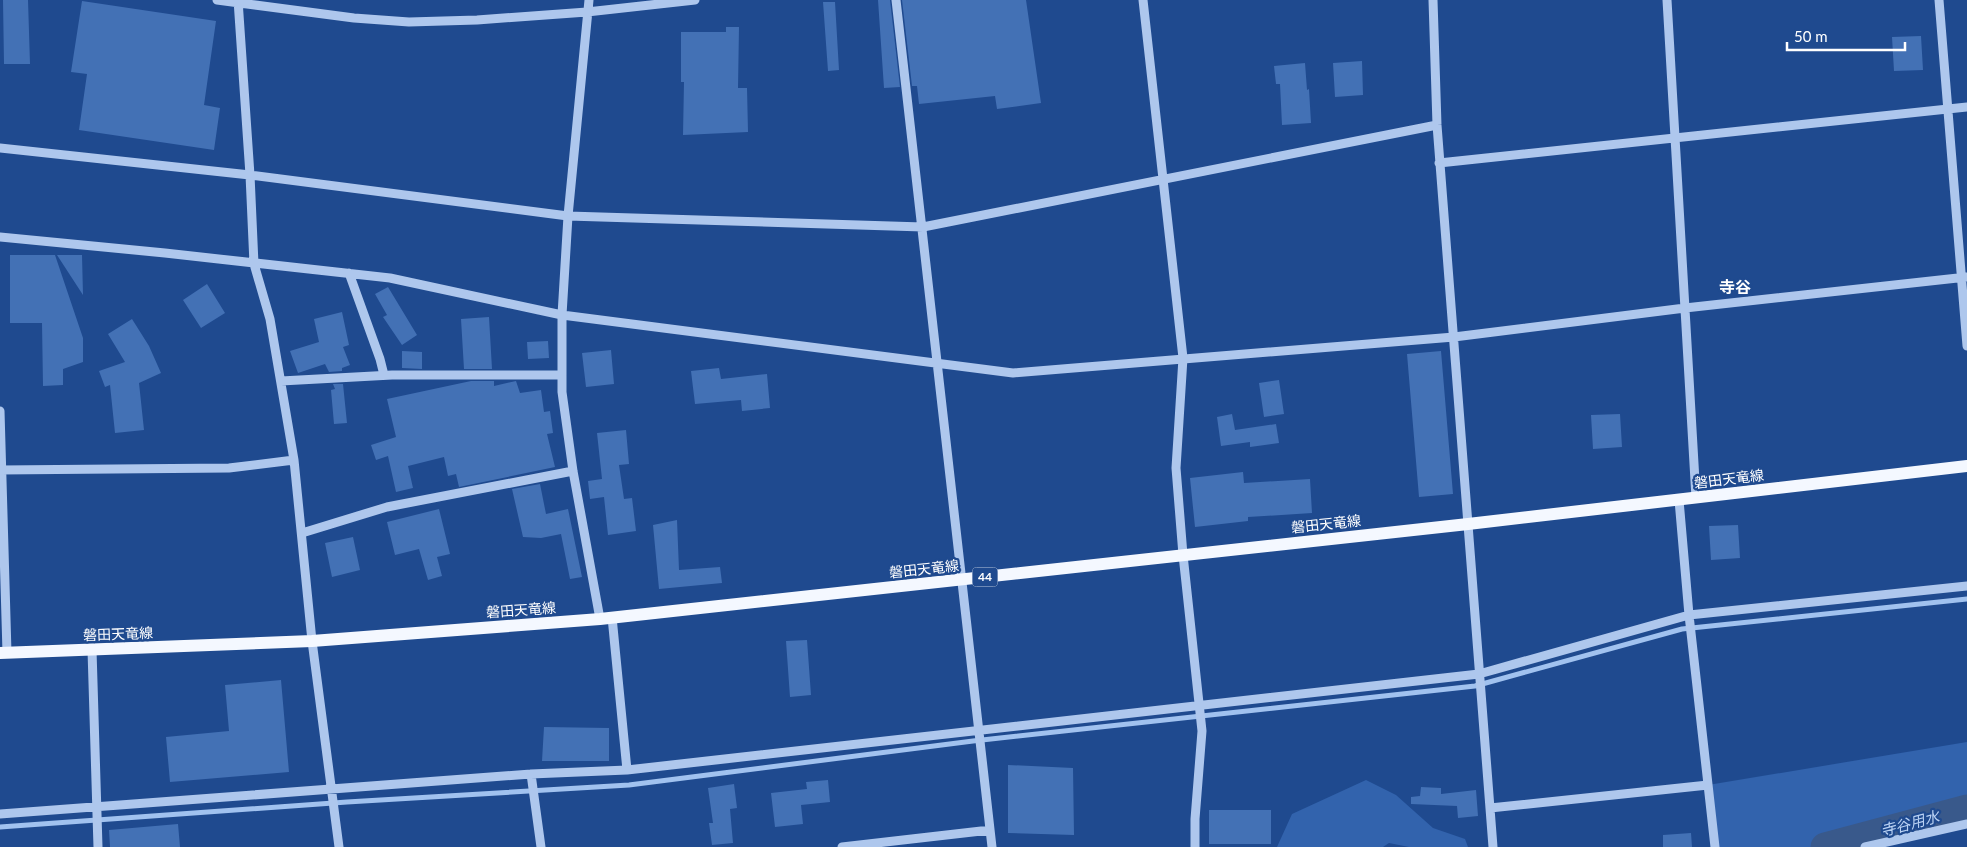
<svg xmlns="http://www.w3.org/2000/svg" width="1967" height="847" font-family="Lato,'Noto Sans JP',sans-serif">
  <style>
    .green { fill: #3263ad }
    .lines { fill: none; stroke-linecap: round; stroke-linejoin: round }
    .stream { stroke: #a1c2ef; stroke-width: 5 }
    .river { stroke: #39598b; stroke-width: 29 }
    .building { fill: #4371b5 }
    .minor { stroke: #aec7ed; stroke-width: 9 }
    .major { stroke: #f4f8ff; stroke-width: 12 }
    .labels { text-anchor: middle; stroke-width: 4.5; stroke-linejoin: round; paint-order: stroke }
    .shield { fill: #1f4a8f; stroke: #bcc9dd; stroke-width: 1 }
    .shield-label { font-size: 12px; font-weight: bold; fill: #fff }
    .street-label { font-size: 14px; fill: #fff; stroke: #1f4a8f }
    .water-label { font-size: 15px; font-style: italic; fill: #bad2f4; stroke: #1f4a8f }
    .quarter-label { font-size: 16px; font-weight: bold; fill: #fff; stroke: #1f4a8f }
  </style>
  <rect width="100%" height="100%" fill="#1f4a8f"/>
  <path class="green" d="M1967,742V813L1839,847H1715L1708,785Z
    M1366,780L1396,795L1433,828L1465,839L1468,847H1409L1389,843L1383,847H1277L1292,814Z"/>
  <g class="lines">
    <path class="stream" d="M0,827L347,802L629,785L973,741L1475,686L1682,629L1967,599"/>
    <path class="river" d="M1825,847L1967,809"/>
  </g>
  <path class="building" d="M3,0H28L30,64H4Z
    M878,0H890L900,87L884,88Z
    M902,0H1026L1041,103L997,109L995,96L919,104L917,86H912Z
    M82,1L216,21L204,105L220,108L214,150L79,130L87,74L71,72Z
    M823,2H835L839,70L828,71Z
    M726,27H739L738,88H747L748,132L683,135L684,82H681V32H726Z
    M1921,36L1923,70L1894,71L1892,37Z
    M1362,61L1363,95L1335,97L1333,63Z
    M1305,63L1307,90L1309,89L1311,123L1282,125L1280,84H1276L1274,66Z
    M10,255H55L83,338V362L63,369V385L43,386L42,323H10Z
    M57,255H82L83,295Z
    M207,284L225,313L201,328L183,300Z
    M388,287L417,335L402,345L383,317L387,315L375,294Z
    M342,312L349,345L343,347L350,365L342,368V371L329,372L325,364L298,373L290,351L319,342L314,319Z
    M489,317L492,369H464L461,319Z
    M132,319L149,346L161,373L139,383L144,430L115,433L110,385L105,387L99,371L125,362L108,334Z
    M548,341L549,358L528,359L527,342Z
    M611,350L614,384L586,387L582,353Z
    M402,351L422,352V369L402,368Z
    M1441,351L1453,494L1419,497L1407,354Z
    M719,368L721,379L767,374L770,408L742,411L741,400L695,404L691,371Z
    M1279,380L1284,414L1264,417L1259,383Z
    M471,381H494V386L516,381L520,393L541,390L544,412L550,411L553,433L547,434L555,467L459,487L456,474L448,476L444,457L408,466L413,488L396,492L388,456L376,460L371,445L396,437L387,399Z
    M333,384H343L347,423L334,424L331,390L335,389Z
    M1232,414L1235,430L1276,424L1279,443L1250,447V442L1221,446L1217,417Z
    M1620,414L1622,447L1593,449L1591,415Z
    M626,430L629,464L619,465L624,499L632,498L636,531L608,535L604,497L590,499L588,481L602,479L597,433Z
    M1243,472L1244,483L1310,479L1312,513L1248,517V521L1195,527L1190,478Z
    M540,484L546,514L568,509L582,577L570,579L561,534L541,538L523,537L512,489Z
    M439,509L450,554L437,557L442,576L428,580L419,549L395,555L387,522Z
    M677,520L679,570L720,567L722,583L659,589L653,525Z
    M1738,525L1740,558L1711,560L1709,526Z
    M353,537L360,570L332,577L325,543Z
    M807,640L811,695L790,697L786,641Z
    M281,680L289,772L170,782L166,737L229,731L225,685Z
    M544,727L609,728V761H542Z
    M1008,765L1073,768L1074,835L1008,833Z
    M828,780L830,802L801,805L803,824L775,827L771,793L807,789L806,782Z
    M734,784L737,808L730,809L733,843L712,845L709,823H713L708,788Z
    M1421,787L1441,788V794L1476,790L1478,816L1458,818L1457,806L1411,804V797L1420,796Z
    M1209,810H1271V844H1209Z
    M178,824L180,847H110L109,830Z
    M1691,833L1692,847H1663V835Z"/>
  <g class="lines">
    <path class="minor" d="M217,0L354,18L409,22L477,20L587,12L695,0
      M238,0L250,175L254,264L270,319L294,460L312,641L339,847
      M589,0L568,216L562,315V392L573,471L600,619
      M896,0L992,847
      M1143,0L1183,358L1176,468L1183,555L1202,731L1195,819V847
      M1433,0L1437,125L1493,847
      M1667,0L1696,498
      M1939,0L1967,346
      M0,148L250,175L568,216L923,227L1437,125
      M1439,163L1967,107
      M0,237L165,253L390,278L562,315L1013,373L1454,337L1685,308L1967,277
      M349,273L380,359L384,375
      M281,381L392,375H562
      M0,411L7,653
      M0,470L229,468L294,460
      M1679,500L1689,615L1715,847
      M302,533L387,507L573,471
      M612,617L627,770
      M92,650L98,847
      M531,774L541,847
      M1490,808L1708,785
      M0,814L531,774L627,770L1479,674L1689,615L1967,586
      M842,847L990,830
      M1865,847L1967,824"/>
    <path class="major" d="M0,653L312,641L600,619L1468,524L1967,466"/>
  </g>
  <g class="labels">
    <rect class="shield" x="972.5" y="567.5" width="25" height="19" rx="4"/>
    <g class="shield-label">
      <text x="985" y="581">44</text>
    </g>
    <g class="street-label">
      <text transform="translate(1729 479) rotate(-7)" y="5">磐田天竜線</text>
      <text transform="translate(1326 524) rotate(-6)" y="5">磐田天竜線</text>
      <text transform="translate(924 569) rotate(-6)" y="5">磐田天竜線</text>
      <text transform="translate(521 610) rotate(-4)" y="5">磐田天竜線</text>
      <text transform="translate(118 634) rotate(-2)" y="5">磐田天竜線</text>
    </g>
    <g class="water-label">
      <text transform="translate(1910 824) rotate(-15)" y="5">寺谷用水</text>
    </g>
    <g class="quarter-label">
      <text x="1735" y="293">寺谷</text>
    </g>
  </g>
  <path d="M1787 42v8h118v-8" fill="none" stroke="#ffffff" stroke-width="2.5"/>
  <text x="1794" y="42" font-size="15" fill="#ffffff" stroke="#1f4a8f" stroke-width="4" paint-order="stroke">50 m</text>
</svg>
